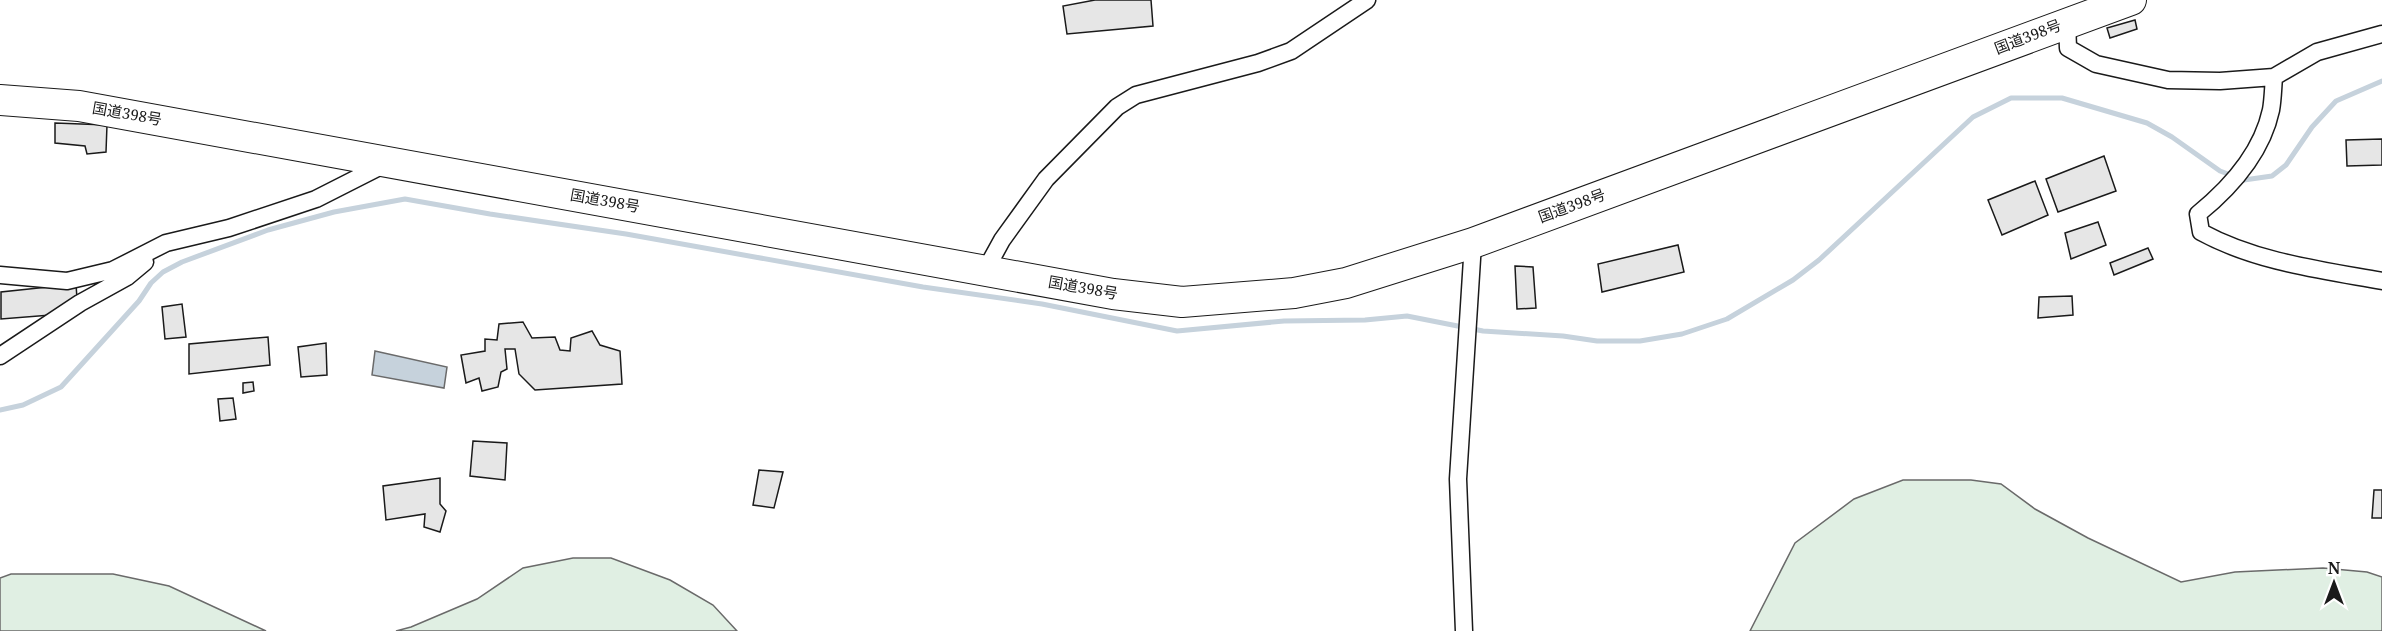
<svg xmlns="http://www.w3.org/2000/svg" width="2382" height="631" font-family="'Noto Serif','Noto Sans JP',serif">
  <style>
    .green { fill: #e0efe3; stroke: #6a6a6a; stroke-width: 1.5 }
    .water { fill: #c6d2dc; stroke: #6a6a6a; stroke-width: 1.5 }
    .lines { fill: none; stroke-linecap: round; stroke-linejoin: round }
    .stream { stroke: #c6d2dc; stroke-width: 5 }
    .building { fill: #e6e6e6; stroke: #1a1a1a; stroke-width: 1.5 }
    .street-casing { stroke: #1a1a1a; stroke-width: 19 }
    .highway-casing { stroke: #1a1a1a; stroke-width: 32 }
    .street { stroke: #fff; stroke-width: 16 }
    .highway { stroke: #fff; stroke-width: 30 }
    .labels { text-anchor: middle; stroke-width: 4.5; stroke-linejoin: round; paint-order: stroke }
    .street-label { font-size: 15px; fill: #1a1a1a; stroke: #fff }
  </style>
  <rect width="100%" height="100%" fill="#fff"/>
  <path class="green" d="M1903,480H1971L2001,484L2035,509L2088,538L2181,582L2235,572L2323,568L2367,572L2382,577V631H1750L1795,543L1854,499Z
    M573,558H611L670,580L713,605L737,631H396L411,627L477,599L523,568Z
    M11,574H113L169,586L266,631H0V578Z"/>
  <path class="water" d="M375,351L447,367L444,388L372,375Z"/>
  <g class="lines">
    <path class="stream" d="M0,410L23,405L61,387L139,301L151,283L163,272L182,262L268,230L334,212L405,199L490,214L626,234L923,287L1042,304L1177,331L1284,321L1365,320L1407,316L1483,331L1563,336L1597,341H1640L1682,334L1727,319L1793,280L1819,260L1973,117L2011,98H2062L2147,123L2172,137L2220,171L2244,180L2272,176L2286,165L2312,127L2336,101L2382,81"/>
  </g>
  <path class="building" d="M1095,0H1151L1153,26L1067,34L1063,6Z
    M2135,20L2137,29L2110,38L2107,28Z
    M55,123L107,125L106,152L87,154L85,146L55,143Z
    M2382,139V165L2347,166L2346,140Z
    M2104,156L2116,191L2058,212L2046,179Z
    M2035,181L2048,215L2002,235L1988,200Z
    M2098,222L2106,245L2071,259L2065,233Z
    M1678,245L1684,272L1602,292L1598,264Z
    M2148,248L2153,259L2114,275L2110,263Z
    M1515,266L1533,267L1536,308L1517,309Z
    M76,284L77,299L51,315L1,319V292Z
    M2072,296L2073,315L2038,318L2039,297Z
    M182,304L186,337L165,339L162,307Z
    M523,322L532,338L555,337L560,350L570,351L571,338L592,331L600,345L620,351L622,384L535,390L519,374L515,349H505L507,369L501,372L498,387L482,391L479,378L466,383L461,355L485,351V339L497,340L499,324Z
    M268,337L270,365L189,374V344Z
    M326,343L327,375L301,377L298,347Z
    M253,382L254,391L243,393V383Z
    M233,398L236,419L220,421L218,399Z
    M473,441L507,443L505,480L470,476Z
    M759,470L783,472L774,508L753,505Z
    M440,478V504L446,511L440,532L424,527L425,514L386,520L383,486Z
    M2374,490H2382V518H2372Z"/>
  <g class="lines">
    <g class="street-casing">
      <path id="street" d="M2067,22L2068,48L2096,64L2168,80L2220,81L2274,77L2317,52L2382,34
        M2274,77C2273,88 2273,99 2271,110C2262,152 2230,188 2198,214L2201,232C2256,262 2321,270 2382,281
        M985,271L1002,240L1046,179L1117,107L1136,95L1258,63L1291,51L1367,0
        M0,275L67,281L113,270L166,243L229,228L316,199L385,164
        M0,356L80,303L127,277L145,262
        M1464,631L1458,479L1473,243"/>
    </g>
    <g class="highway-casing">
      <path id="highway" d="M0,100L79,106L1113,294L1182,302L1294,293L1346,283L1473,243L2131,0"/>
    </g>
    <use href="#street" class="street"/>
    <use href="#highway" class="highway"/>
  </g>
  <g class="labels">
    <g class="street-label">
      <text transform="translate(2028 37) rotate(-21)" y="5">国道398号</text>
      <text transform="translate(127 114) rotate(10)" y="5">国道398号</text>
      <text transform="translate(605 201) rotate(10)" y="5">国道398号</text>
      <text transform="translate(1572 206) rotate(-20)" y="5">国道398号</text>
      <text transform="translate(1083 288) rotate(10)" y="5">国道398号</text>
    </g>
  </g>
  <g transform="translate(2334 583)" stroke="#ffffff" stroke-width="4.5" paint-order="stroke">
  <path d="M0-4.5L10 22L0 15L-10 22Z" fill="#1a1a1a"/>
  <text y="-9" font-size="16" font-weight="bold" text-anchor="middle" fill="#1a1a1a">N</text>
  </g>
</svg>
